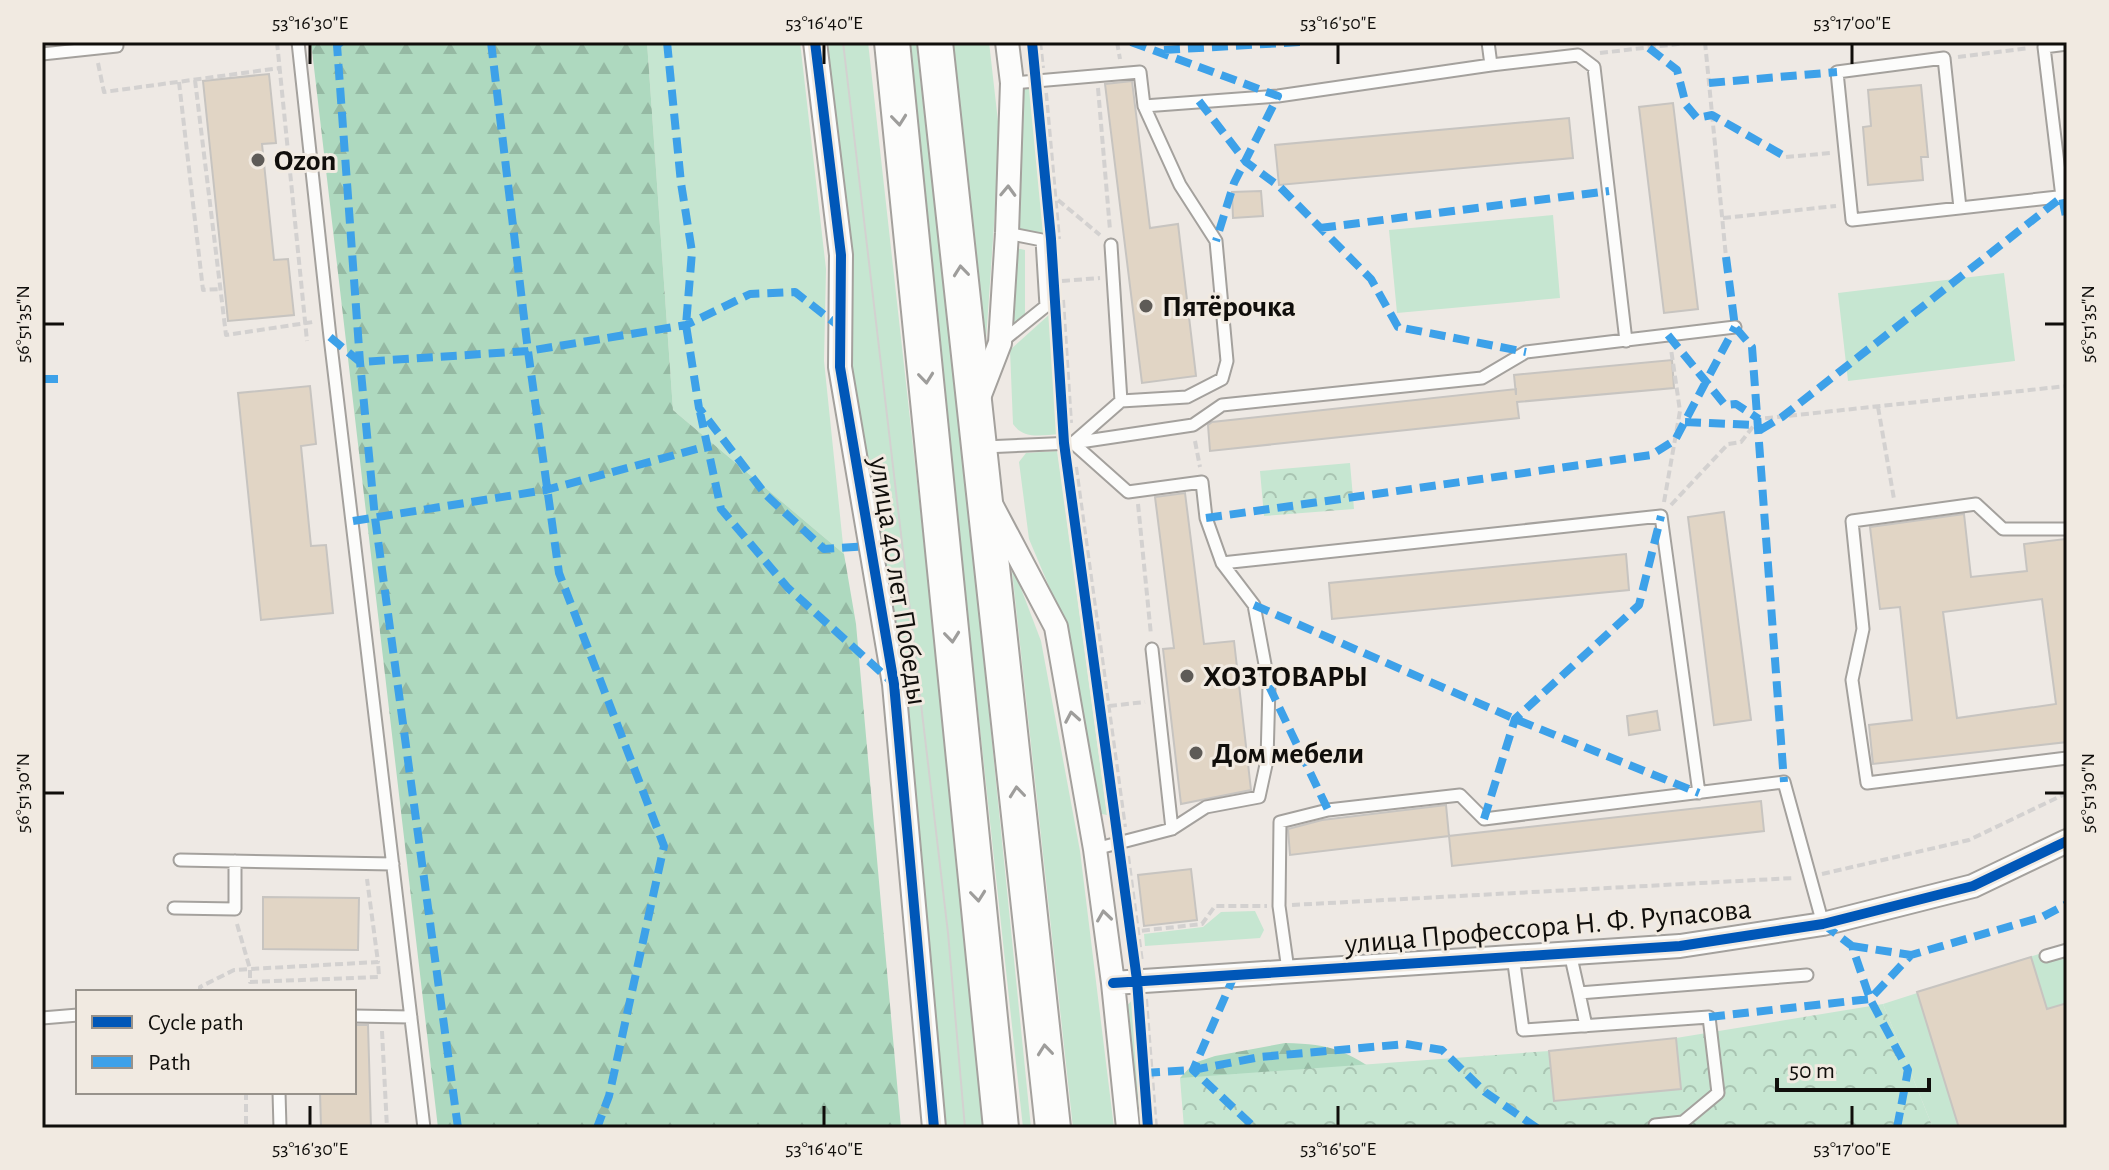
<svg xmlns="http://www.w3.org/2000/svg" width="2109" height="1170" font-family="'Alegreya Sans',sans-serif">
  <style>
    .green { fill: #c6e6d1 }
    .forest { fill: url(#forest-firs) }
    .park { fill: url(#park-crowns) }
    .building { fill: #e1d5c5; stroke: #c7c4c0; stroke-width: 2; fill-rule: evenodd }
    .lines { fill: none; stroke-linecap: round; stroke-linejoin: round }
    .service-casing { stroke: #a4a19d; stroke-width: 15 }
    .minor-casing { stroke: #a4a19d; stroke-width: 26 }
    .primary-casing { stroke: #a4a19d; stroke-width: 38 }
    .path { stroke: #d3d1d0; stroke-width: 4; stroke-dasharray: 8 4; stroke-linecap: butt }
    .service { stroke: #fcfcfb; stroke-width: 11 }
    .minor { stroke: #fcfcfb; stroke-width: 22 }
    .primary { stroke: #fcfcfb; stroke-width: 34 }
    .tram { stroke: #d3d1d0; stroke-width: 2 }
    .quiet { stroke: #3da1e9; stroke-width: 8; stroke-dasharray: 16 8; stroke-linecap: butt }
    .cycleway-casing { stroke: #f1eae1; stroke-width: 15 }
    .cycleway { stroke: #0057b8; stroke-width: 10 }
    .oneway { stroke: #9e9d9b }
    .ticks { fill: none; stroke: #100e0b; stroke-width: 3 }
    .poi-dot { fill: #5e5b57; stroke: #f1eae1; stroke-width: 3 }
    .labels { text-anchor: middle; stroke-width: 6; stroke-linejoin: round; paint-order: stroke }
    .poi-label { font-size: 30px; font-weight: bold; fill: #100e0b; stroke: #f1eae1; text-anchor: start }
    .street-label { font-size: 30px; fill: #100e0b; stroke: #f1eae1 }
    .neatline { fill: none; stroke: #100e0b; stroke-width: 3 }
    .ticks-label { font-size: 20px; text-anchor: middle; fill: #100e0b }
  </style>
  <defs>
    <pattern id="forest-firs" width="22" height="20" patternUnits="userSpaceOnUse" patternTransform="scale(2)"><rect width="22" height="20" fill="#aed9bf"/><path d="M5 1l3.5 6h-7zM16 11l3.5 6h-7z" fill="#95b9a3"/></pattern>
    <pattern id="park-crowns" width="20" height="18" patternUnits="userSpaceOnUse" patternTransform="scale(2)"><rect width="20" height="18" fill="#c6e6d1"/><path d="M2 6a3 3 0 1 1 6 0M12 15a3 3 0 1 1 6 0" fill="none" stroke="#a9c4b2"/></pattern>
  </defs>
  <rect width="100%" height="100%" fill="#eee9e4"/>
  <path class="green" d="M647,42H800L826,269L824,361L844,554L673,410Z
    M822,42H868L948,760L986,1128H941L918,897L864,549Z
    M906,42H916L963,455L1031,1128H1023Z
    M953,42H989L1000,139L986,340Z
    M1033,87L1045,236L1020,230L1014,226L1017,88Z
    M1553,215L1560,298L1397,313L1389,230Z
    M1012,247L1025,250V315L1009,328Z
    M2004,273L2015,361L1848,381L1838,293Z
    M1051,313L1060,434C1042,435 1024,440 1013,424L1010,350Z
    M1057,451L1107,815L1097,813L1067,629L1029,539L1019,462L1026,453Z
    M1011,562L1041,641L1080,851L1114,1128H1073Z
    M1255,911L1264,930L1260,938L1145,946L1144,934L1203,927L1221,912Z
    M2067,945V1128H1933L1883,1004Z
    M1134,998L1143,1128H1134L1123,1010Z"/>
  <path class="forest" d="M311,42H647L673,410L844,554L856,624L901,1128H438Z
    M1285,1043C1333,1044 1346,1051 1385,1077L1180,1078L1194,1063L1215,1056Z"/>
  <path class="park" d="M1350,463L1354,509L1264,516L1260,471Z
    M1883,1004L1933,1128H1184L1180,1078L1549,1051L1554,1101L1680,1089L1676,1038Z"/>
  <path class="building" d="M269,74L276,143L262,144L274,260L288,259L294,315L228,321L203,81Z
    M1132,81L1150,228L1178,224L1196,376L1142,383L1105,84Z
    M1921,85L1928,157H1921L1923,180L1868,185L1863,127L1871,126L1868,90Z
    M1673,103L1698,309L1664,313L1639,107Z
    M1569,118L1573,158L1279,185L1275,145Z
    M1261,191L1263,216L1233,218L1232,192Z
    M1672,360L1674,388L1517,402L1519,418L1210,451L1208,425L1212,422L1516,389V395L1514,375Z
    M310,386L316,444L301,446L311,546L326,545L333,613L261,620L238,393Z
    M1185,493L1204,644L1234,641L1251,790L1181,804L1163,649L1174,648L1155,497Z
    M1724,512L1751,720L1714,725L1688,517Z
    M1964,514L1971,577L2027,571L2024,544L2065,539L2067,560V742L1873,764L1869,725L1912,720L1900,607L1880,609L1870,527ZM2042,599L2056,704L1957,718L1943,612Z
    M1626,554L1629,590L1332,619L1329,583Z
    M1657,711L1660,730L1629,735L1627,716Z
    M1761,801L1764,831L1452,866L1449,836Z
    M1446,805L1449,836L1290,855L1288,829L1322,820Z
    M1191,869L1197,920L1144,926L1138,875Z
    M263,897L359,898L358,950L263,949Z
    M2031,957L2047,1009L2067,1003V1128H1959L1917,992Z
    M354,1025H368L371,1128H321L320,1092H354Z
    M1676,1038L1681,1089L1554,1101L1549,1051Z"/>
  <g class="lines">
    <g class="service-casing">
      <path id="service" d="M298,42L330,337L424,1128
        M1488,42L1491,65
        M42,54L117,46L116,42
        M1012,83L1140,72L1144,106L1180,185L1216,241L1227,361L1222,379L1187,397L1121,401L1073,443L1128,492L1202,482L1206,518L1222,563L1254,605L1269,686L1267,760L1259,797L1206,807L1172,829L1095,849
        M1144,106L1278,96L1491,65L1578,55L1594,67L1626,341
        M2062,197L2044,47L2067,44
        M1960,208L1944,58L1837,72L1852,220L2067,196
        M1111,245L1121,401
        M1000,343L1046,306L1042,240L1007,233
        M984,447L1073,443L1193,425L1222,405L1482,378L1526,352L1735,327
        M2067,529H2003L1976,504L1852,521L1863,629L1852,680L1867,783L2067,758
        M1222,563L1661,516L1699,793
        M1152,649L1172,829
        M180,860L393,864
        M174,908L235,909V861
        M1570,953L1579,993L1807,975
        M1513,956L1523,1030L1709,1017L1718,1093L1683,1122L1655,1125
        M2046,956L2067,950
        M1288,970L1279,906L1280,822L1328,810L1460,795L1484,819L1784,782L1823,924
        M1579,993L1586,1026
        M354,1016L411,1017
        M42,1018L78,1015
        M279,1092L280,1128"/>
    </g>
    <g class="minor-casing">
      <path id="minor" d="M815,42L841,255L840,367L894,684L934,1128
        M978,400L1000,343L1007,233L1012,83L1007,42
        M992,506L1056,627L1095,849L1113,983L1128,1128
        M1113,983L1680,946L1823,924L1973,886L2067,841"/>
    </g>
    <g class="primary-casing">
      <path id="primary" d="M892,42L1001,1128
        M935,42L1053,1128"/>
    </g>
    <path class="path" d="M277,42L307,341
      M1040,42L1043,68
      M1117,42L1120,59
      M1705,42L1726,257
      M1600,53L1695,42
      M1958,57L2029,48
      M98,63L104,92L280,68
      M195,80L226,335L313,322
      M179,82L203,290L220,289
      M1098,88L1110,230
      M1046,93L1059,239
      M1786,157L1831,153
      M1058,200L1100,235
      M1723,218L1836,206
      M1062,281L1100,278
      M1063,300L1071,423
      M1878,407L1894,499
      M1195,441L1200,467
      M1076,467L1125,827
      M1664,502L1680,411L1671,349
      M1138,504L1151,635
      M1671,505L1728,444L1741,442L1759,419L2067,386
      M1109,706L1145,702
      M1128,856L1142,962
      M1822,874L1969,840L2067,793
      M1292,905L1794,878
      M237,924L250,969L378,962L367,879
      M1130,932L1202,924L1215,906H1267
      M200,992V987L234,970L250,969V982L379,977L378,962
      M1146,999L1156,1128
      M382,1031L387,1128
      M246,1092V1128"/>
    <use href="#service" class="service"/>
    <use href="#minor" class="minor"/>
    <use href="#primary" class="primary"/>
    <path class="tram" d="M843,42L948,933L965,1128"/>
    <path class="quiet" d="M341,42L337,45L360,362L375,518L458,1128
      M491,42L528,351L559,573L664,846L609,1096L597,1128
      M667,42L681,183L692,252L686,325L699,408L766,495L824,549L870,546
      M1131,42L1278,96L1234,183L1216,241
      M1649,48L1677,70L1686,105L1697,118L1712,115L1786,157
      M1164,50L1300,42
      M1709,83L1837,72
      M1199,101L1246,162L1280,187L1371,279L1398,327L1526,352
      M1320,228L1609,191
      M1726,257L1735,327L1752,347L1784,782
      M1668,335L1725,405L1736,404L1759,419
      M330,337L360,362L528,351L686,325L750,294L795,292L840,327
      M42,379H60
      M700,412L721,509L788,588L893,683
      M1685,422L1754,425
      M1760,430L1782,417L2062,197L2067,222
      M1206,518L1651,455L1675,440L1735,327
      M353,521L546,490L708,446
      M1254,605L1515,719L1699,793
      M1269,686L1328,810
      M1484,819L1515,719L1639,605L1661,516
      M1823,924L1852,946L1870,999L1908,1070L1897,1128
      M1852,946L1911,955
      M1235,974L1193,1070L1255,1128
      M1709,1017L1870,999L1911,955L2042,917L2067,904
      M1144,1073L1193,1070L1260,1057L1406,1044L1442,1050L1485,1092L1537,1128"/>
    <g class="cycleway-casing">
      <path id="cycleway" d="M815,42L841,255L840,367L894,684L934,1128
        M1032,42L1051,239L1064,443L1137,980L1148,1128
        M1113,983L1680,946L1823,924L1973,886L2067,841"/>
    </g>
    <use href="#cycleway" class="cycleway"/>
  </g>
  <defs><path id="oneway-chevron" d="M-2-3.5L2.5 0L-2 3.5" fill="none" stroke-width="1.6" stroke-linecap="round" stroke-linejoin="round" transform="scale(2)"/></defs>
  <g class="oneway">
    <use href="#oneway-chevron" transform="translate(899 120) rotate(84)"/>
    <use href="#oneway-chevron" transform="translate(1008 191) rotate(-88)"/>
    <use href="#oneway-chevron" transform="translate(961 271) rotate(-96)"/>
    <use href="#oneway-chevron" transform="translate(926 378) rotate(84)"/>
    <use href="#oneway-chevron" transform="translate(952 637) rotate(84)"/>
    <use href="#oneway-chevron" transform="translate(1072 717) rotate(-100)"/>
    <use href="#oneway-chevron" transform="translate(1017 792) rotate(-96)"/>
    <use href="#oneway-chevron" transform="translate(978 896) rotate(84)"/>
    <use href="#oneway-chevron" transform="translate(1104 916) rotate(-98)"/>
    <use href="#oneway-chevron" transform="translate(1045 1050) rotate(-96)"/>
  </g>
  <path class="ticks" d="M310,44V64M824,44V64M1338,44V64M1852,44V64M44,324H64M2045,324H2065M44,793H64M2045,793H2065M310,1106V1126M824,1106V1126M1338,1106V1126M1852,1106V1126"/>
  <g class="poi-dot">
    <circle cx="258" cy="160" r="8"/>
    <circle cx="1146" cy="306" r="8"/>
    <circle cx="1187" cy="676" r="8"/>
    <circle cx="1196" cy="753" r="8"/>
  </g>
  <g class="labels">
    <g class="poi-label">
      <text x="274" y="170">Ozon</text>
      <text x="1162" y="316">Пятёрочка</text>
      <text x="1203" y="686">ХОЗТОВАРЫ</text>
      <text x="1212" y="763">Дом мебели</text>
    </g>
    <g class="street-label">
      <text transform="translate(899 581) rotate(81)" y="10">улица 40 лет Победы</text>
      <text transform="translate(1548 926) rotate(-5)" y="10">улица Профессора Н. Ф. Рупасова</text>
    </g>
  </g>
  <rect width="2109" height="1170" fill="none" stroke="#f1eae1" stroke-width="88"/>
  <rect x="76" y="990" width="280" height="104" fill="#f1eae1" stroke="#97928b" stroke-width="2"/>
  <rect x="92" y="1016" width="40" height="12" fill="#0057b8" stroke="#97928b" stroke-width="2"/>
  <text x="148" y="1030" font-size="24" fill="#100e0b">Cycle path</text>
  <rect x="92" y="1056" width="40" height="12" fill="#3da1e9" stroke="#97928b" stroke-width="2"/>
  <text x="148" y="1070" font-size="24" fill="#100e0b">Path</text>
  <path d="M1777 1078v12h152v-12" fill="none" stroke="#100e0b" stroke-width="4"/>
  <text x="1789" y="1078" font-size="24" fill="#100e0b" stroke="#f1eae1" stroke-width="6" paint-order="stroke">50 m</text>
  <rect x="44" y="44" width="2021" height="1082" class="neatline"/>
  <g class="ticks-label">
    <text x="310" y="29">53°16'30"E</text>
    <text x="824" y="29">53°16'40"E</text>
    <text x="1338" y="29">53°16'50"E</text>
    <text x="1852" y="29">53°17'00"E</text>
    <text transform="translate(22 324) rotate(-90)" y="7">56°51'35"N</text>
    <text transform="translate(2087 324) rotate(-90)" y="7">56°51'35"N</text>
    <text transform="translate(22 793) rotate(-90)" y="7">56°51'30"N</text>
    <text transform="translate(2087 793) rotate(-90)" y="7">56°51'30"N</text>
    <text x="310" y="1155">53°16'30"E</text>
    <text x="824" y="1155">53°16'40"E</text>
    <text x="1338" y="1155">53°16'50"E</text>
    <text x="1852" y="1155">53°17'00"E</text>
  </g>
</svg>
